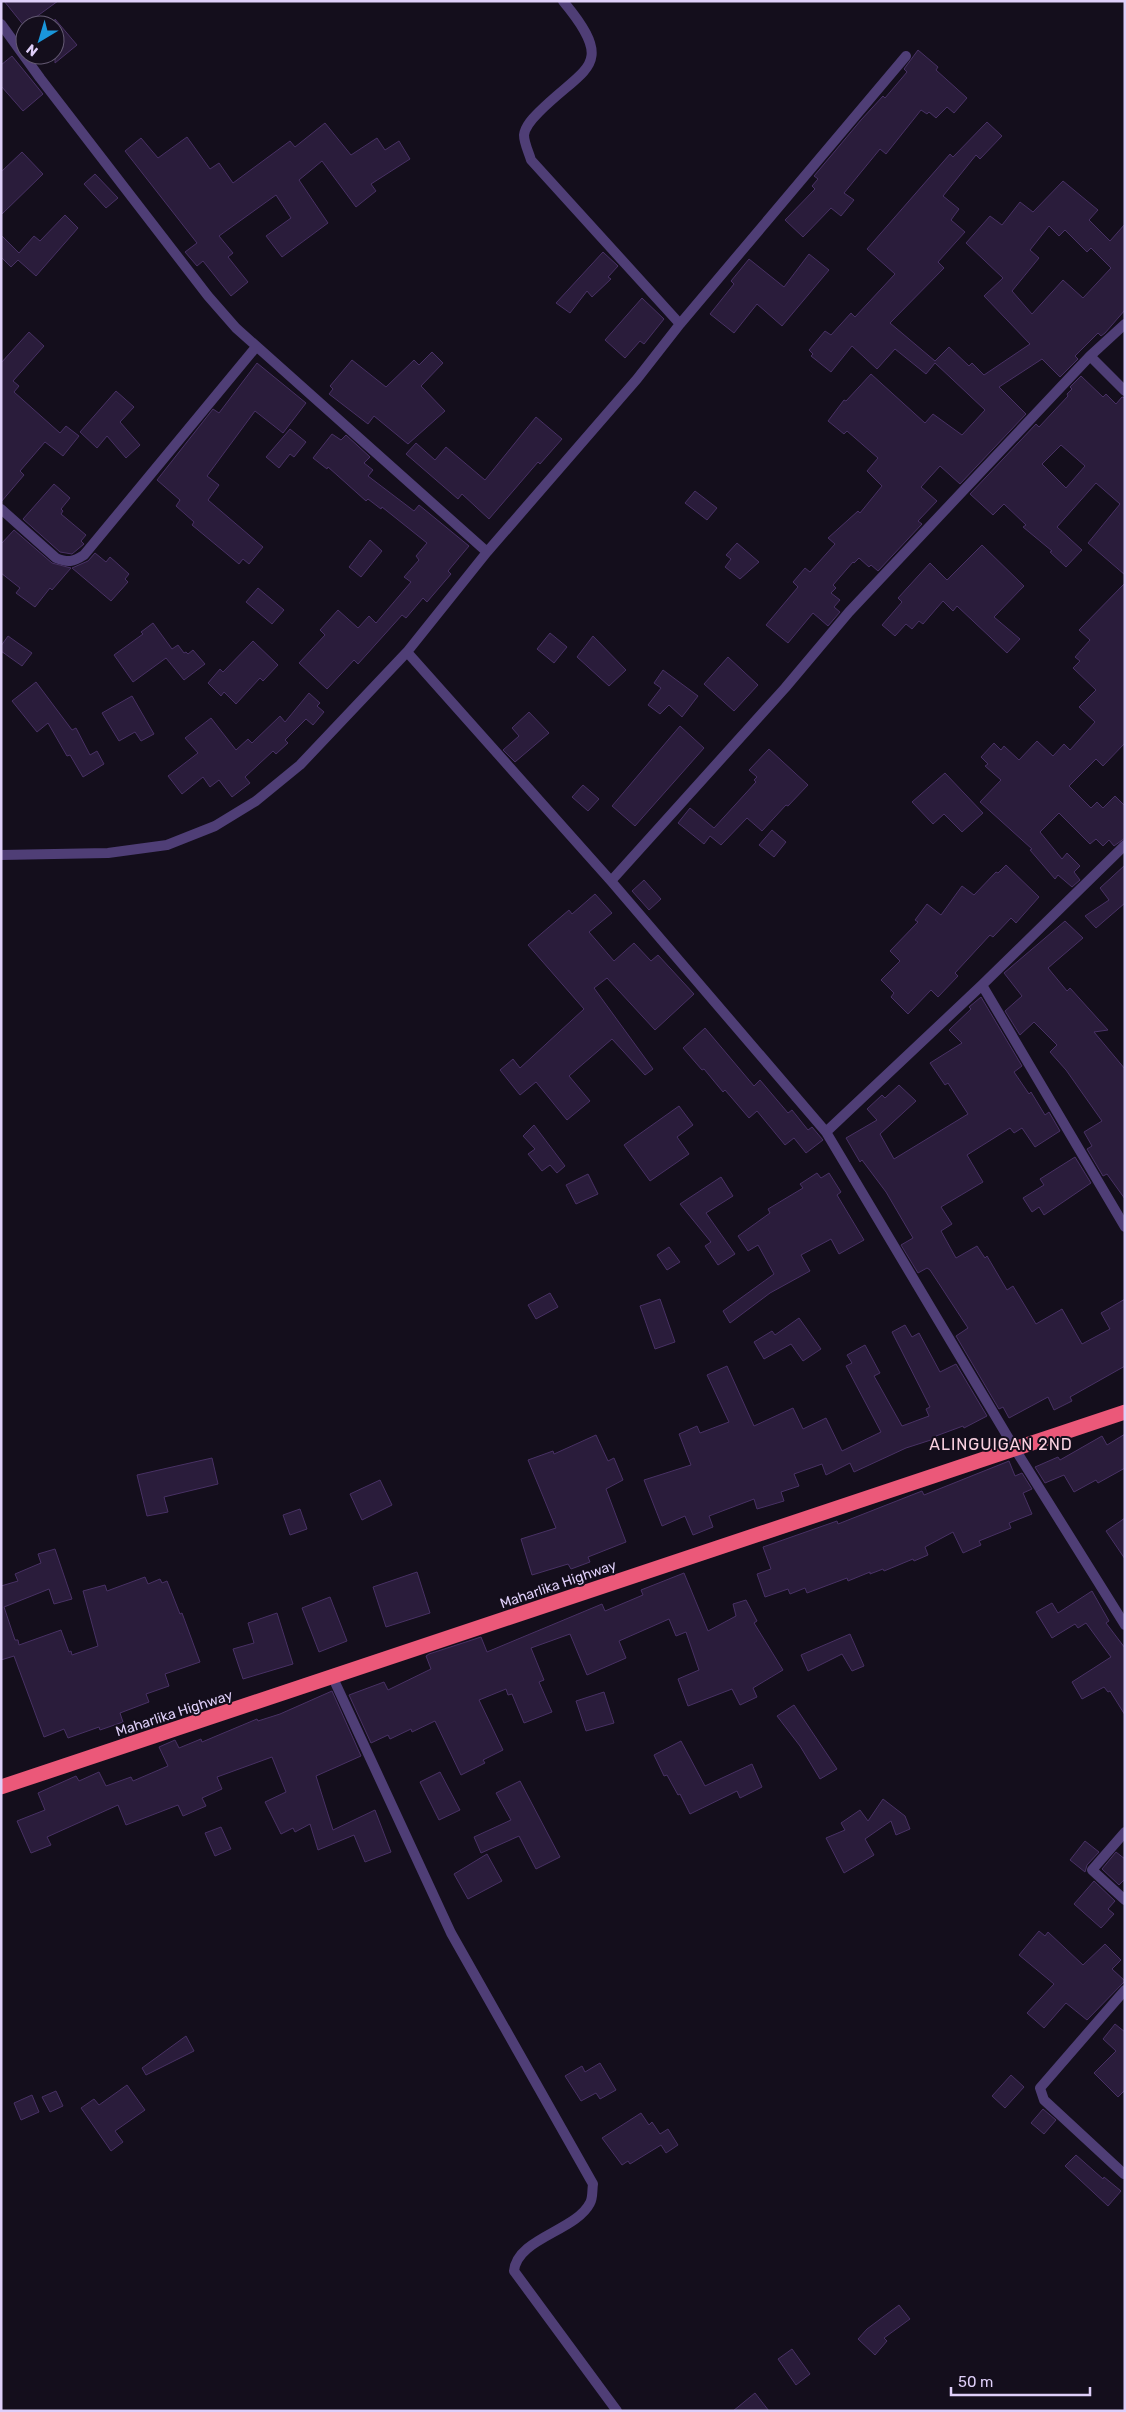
<svg xmlns="http://www.w3.org/2000/svg" width="1126" height="2412" font-family="Rubik,sans-serif">
  <style>
    .building { fill: #2a1c3b; stroke: #483164; fill-rule: evenodd }
    .lines { fill: none; stroke-linecap: round; stroke-linejoin: round }
    .street { stroke: #4f3e76; stroke-width: 10 }
    .highway { stroke: #eb5879; stroke-width: 15 }
    .labels { text-anchor: middle; stroke-width: 4; stroke-linejoin: round; paint-order: stroke }
    .street-label { font-size: 14px; fill: #dfcff9; stroke: #140e1c }
    .quarter-label { font-size: 16px; letter-spacing: 1px; fill: #fad1e0; stroke: #140e1c }
  </style>
  <rect width="100%" height="100%" fill="#140e1c"/>
  <path class="building" d="M4,1H58L25,25V27Z
    M55,19L77,45L55,63Z
    M918,50L938,67L936,70L967,98L954,113L947,107L936,118L929,112L927,114L921,110L886,154L880,149L844,193L854,200L841,216L831,208L803,237L785,220L815,189L812,186L818,179L814,176L830,157L861,120L883,96L885,98L907,72L904,69Z
    M12,56L43,94L23,111L1,86V65Z
    M987,122L1002,136L980,159L976,155L943,196L959,209L951,220L965,232L938,262L944,268L890,323L935,361L949,347L969,366L972,363L984,375L1030,344L984,296L1003,278L966,243L990,216L1002,225L1020,202L1033,212L1063,181L1098,210L1089,220L1110,241L1125,224V310L1105,333L1101,336L1098,333L1075,356L1078,359L1060,377L1042,359L999,387L1026,414L960,484L940,466L921,487L937,501L918,521L922,524L878,571L871,565L869,567L859,558L854,563L853,562L833,585L836,588L831,593L840,600L834,607L840,612L828,626L813,613L788,643L766,625L798,587L793,582L805,568L810,572L835,544L828,538L858,511L860,513L882,486L867,471L878,458L847,431L844,434L828,421L844,400L846,401L871,374L925,423L933,414L962,435L985,410L935,363L926,374L895,349L877,369L852,346L831,372L811,356L813,354L809,350L825,331L831,335L851,313L855,317L895,274L867,249L950,154L953,157ZM1049,226L1059,236L1065,230L1087,252L1091,248L1111,268L1083,298L1063,280L1032,314L1012,291L1039,258L1030,250Z
    M325,123L351,155L377,138L385,150L399,141L410,159L371,184L376,191L356,207L322,161L299,180L328,223L282,257L266,236L291,218L276,195L219,236L233,253L228,257L248,282L231,296L203,261L197,266L185,252L197,243L125,151L141,138L158,158L187,137L210,169L219,163L233,183L290,141L295,147Z
    M22,152L43,174L1,215V172Z
    M95,174L118,198L106,208L84,184Z
    M65,215L78,228L36,276L18,260L11,267L1,257V235L19,253L34,236L40,241Z
    M603,252L618,266L608,277L611,279L592,297L587,291L570,313L556,303Z
    M809,254L829,270L782,326L757,304L734,333L710,314L734,284L731,281L749,259L784,287Z
    M642,298L664,319L644,344L640,341L625,358L605,340Z
    M29,332L44,346L13,381L19,386L14,392L60,433L66,426L79,436L63,456L45,442L20,471L24,475L1,502V363Z
    M432,352L443,363L421,386L445,411L408,444L374,416L368,424L329,394L333,389L330,386L352,360L386,387L414,360L419,365Z
    M257,363L306,403L283,433L255,411L207,476L219,485L208,500L263,547L249,564L243,559L239,564L192,525L194,522L176,506L180,500L157,480L213,409L219,413Z
    M1081,376L1103,397L1106,394L1116,404L1122,397L1125,398V575L1088,543L1120,504L1096,483L1057,527L1082,550L1066,567L1050,552L1052,551L1023,527L1026,525L1004,504L993,515L970,494L1036,424L1039,427L1068,396L1067,394L1072,389L1070,387ZM1061,445L1085,466L1066,488L1042,464Z
    M116,391L134,407L120,422L140,445L126,458L107,436L97,448L80,432Z
    M536,417L562,439L540,464L538,462L489,519L462,494L458,499L406,454L416,443L435,460L446,447L485,480Z
    M290,429L306,442L294,457L290,454L279,468L266,457Z
    M332,434L341,440L346,435L370,457L364,463L373,470L368,476L414,511L419,505L469,546L448,571L451,574L427,602L423,598L406,618L402,615L358,664L354,660L327,689L299,663L325,635L320,630L338,610L358,628L369,616L376,623L411,582L404,577L419,560L416,556L427,543L382,507L381,509L368,499L366,501L328,467L327,469L313,458Z
    M54,484L70,498L61,509L63,511L61,514L86,535L81,541L84,544L72,554L60,552L23,519Z
    M695,491L717,508L707,520L685,503Z
    M14,530L52,563L71,568L52,590L50,588L35,607L16,593L20,588L1,573V544Z
    M370,540L382,551L361,577L349,567Z
    M737,543L759,562L740,579L725,567L731,559L726,555Z
    M982,545L1024,586L994,617L1020,639L1007,653L957,606L953,611L943,601L923,624L919,621L912,629L906,624L895,636L882,625L902,602L898,598L930,563L947,580Z
    M95,553L106,562L110,557L129,574L125,579L128,582L111,601L72,568L88,561Z
    M1125,583V743L1103,766L1096,759L1069,786L1091,808L1097,802L1103,808L1115,796L1125,806V838L1114,846L1109,840L1103,846L1096,839L1090,844L1059,813L1040,832L1062,859L1067,853L1080,866L1074,872L1080,880L1072,887L1058,875L1055,879L1030,850L1032,849L980,802L1001,780L985,766L988,764L981,757L994,743L1001,750L1004,746L1019,760L1037,741L1053,756L1064,744L1070,750L1095,722L1079,707L1096,690L1073,668L1080,661L1075,657L1090,640L1079,630Z
    M258,588L284,610L272,624L246,602Z
    M153,623L172,649L178,645L184,653L186,652L188,654L193,650L205,664L184,680L166,658L133,682L114,655L143,634L141,632Z
    M550,633L567,647L554,663L537,649Z
    M8,636L32,653L22,666L1,651V646Z
    M593,636L626,670L609,686L577,657Z
    M253,641L278,665L263,681L260,678L236,704L224,692L221,696L208,683L220,669L223,672Z
    M728,657L758,685L734,711L704,684Z
    M663,670L698,696L682,717L669,705L660,714L648,705L661,688L654,683Z
    M36,682L72,730L76,728L90,755L97,751L104,764L83,777L70,755L67,756L48,723L37,732L12,701Z
    M309,693L320,703L317,706L324,712L313,725L306,719L285,740L288,743L276,754L273,751L245,777L250,783L232,797L219,780L210,787L203,777L182,794L168,776L198,753L185,738L211,718L236,750L248,739L252,743L280,716L285,722Z
    M132,696L154,734L141,741L135,732L119,741L102,713Z
    M529,712L549,733L515,762L503,750L519,736L512,728Z
    M680,726L704,748L635,826L612,806Z
    M769,749L808,785L788,806L786,805L762,831L747,818L721,845L710,836L704,844L678,823L690,808L714,828L756,782L754,780L757,777L749,770Z
    M945,773L983,813L962,832L944,814L933,824L912,802Z
    M583,785L599,799L588,811L572,797Z
    M772,830L786,842L774,857L759,845Z
    M1006,865L1039,897L1016,923L1011,918L993,937L990,935L955,973L958,976L938,997L931,990L908,1014L891,997L894,993L881,980L900,961L890,951L918,922L915,920L927,904L941,915L962,886L974,895L996,872L998,873Z
    M1125,865V903L1096,928L1085,916L1109,900L1100,888Z
    M644,880L661,899L649,910L632,891Z
    M595,894L612,913L589,932L614,961L634,943L651,961L658,955L694,994L655,1030L607,978L594,988L653,1069L645,1075L612,1039L569,1076L590,1101L567,1120L536,1082L520,1095L500,1070L513,1059L520,1068L584,1009L528,945L569,910L572,914Z
    M1065,921L1083,938L1048,968L1067,991L1070,988L1108,1030L1094,1032L1125,1069V1199L1107,1174L1103,1176L1087,1149L1092,1146L1084,1132L1102,1121L1066,1070L1050,1052L1057,1045L1034,1022L1020,1035L1005,1011L1022,996L1004,973Z
    M981,997L1022,1066L1014,1072L1029,1094L1031,1092L1045,1115L1049,1112L1060,1131L1035,1147L1022,1128L1014,1133L1010,1128L967,1155L983,1182L941,1207L952,1224L941,1231L956,1258L977,1246L985,1258L987,1256L1007,1290L1013,1286L1036,1324L1062,1309L1082,1344L1110,1329L1101,1313L1125,1299V1366L1070,1397L1072,1401L1054,1410L1048,1397L1009,1418L1003,1407L999,1409L956,1336L968,1328L930,1270L927,1268L918,1273L901,1245L913,1238L886,1192L862,1160L860,1162L846,1138L877,1120L867,1109L882,1095L885,1098L899,1085L916,1101L880,1134L894,1159L968,1114L948,1083L945,1085L930,1063L962,1043L949,1030L971,1009L969,1007Z
    M705,1028L754,1086L760,1080L788,1113L792,1110L808,1130L812,1127L823,1140L806,1153L794,1138L785,1145L757,1111L749,1118L725,1090L723,1092L704,1069L702,1070L683,1048Z
    M679,1106L693,1125L677,1137L689,1154L650,1181L624,1145Z
    M534,1125L565,1166L557,1173L550,1165L542,1171L528,1154L535,1149L523,1136Z
    M1075,1157L1091,1183L1044,1215L1039,1207L1032,1212L1023,1198L1044,1185L1040,1179Z
    M817,1173L821,1178L829,1173L841,1192L837,1195L864,1240L839,1254L831,1239L801,1255L810,1271L770,1293L730,1323L723,1311L774,1274L758,1245L748,1251L738,1236L770,1213L768,1209L803,1188L800,1184Z
    M588,1174L598,1194L576,1204L566,1185Z
    M721,1177L733,1196L706,1213L735,1254L718,1265L705,1246L711,1242L680,1204Z
    M669,1247L680,1262L667,1270L657,1255Z
    M550,1293L558,1307L536,1319L528,1305Z
    M660,1299L675,1342L655,1349L640,1306Z
    M799,1318L821,1349L803,1361L791,1344L764,1359L754,1342L772,1331L775,1335Z
    M905,1325L912,1337L919,1333L940,1372L956,1364L987,1416L964,1428L963,1426L936,1436L937,1438L906,1448L854,1472L850,1463L826,1475L822,1464L794,1474L799,1486L781,1492L784,1501L757,1509L754,1499L709,1516L713,1527L693,1535L685,1516L662,1526L644,1480L691,1465L679,1434L697,1426L700,1433L729,1422L707,1375L727,1366L754,1426L793,1408L803,1429L826,1418L842,1451L881,1432L846,1366L852,1363L847,1355L865,1345L880,1373L874,1376L902,1426L929,1416L926,1409L930,1407L892,1332Z
    M1125,1434V1468L1098,1483L1096,1480L1074,1492L1064,1475L1045,1483L1035,1467L1058,1457L1060,1460L1102,1436L1107,1445Z
    M596,1435L608,1461L614,1458L623,1480L606,1489L626,1542L588,1557L590,1562L571,1569L568,1564L532,1575L521,1539L556,1528L528,1460L553,1451L554,1454Z
    M212,1458L218,1484L164,1497L168,1512L147,1516L137,1475Z
    M1009,1461L1015,1476L1022,1473L1032,1489L1023,1493L1032,1514L1009,1523L1011,1528L979,1541L981,1545L963,1553L953,1532L925,1547L928,1555L914,1561L913,1559L884,1571L883,1569L870,1574V1572L848,1581L847,1578L807,1593L805,1588L790,1594L788,1589L765,1597L757,1574L771,1569L763,1547L837,1521L838,1524L922,1491L924,1495Z
    M380,1480L392,1505L362,1520L350,1494Z
    M300,1509L307,1529L290,1535L283,1515Z
    M1125,1518V1559L1106,1531Z
    M55,1549L72,1599L54,1604L49,1589L4,1607L15,1640H18L19,1645L61,1630L69,1652L71,1651L72,1655L98,1646L83,1591L105,1585L107,1591L145,1577L148,1584L160,1579L162,1583L167,1581L180,1614L182,1613L200,1662L165,1674L169,1686L146,1694L149,1702L120,1713L123,1722L100,1730L99,1727L68,1738L64,1729L44,1737L14,1656L1,1660V1586L18,1581L15,1574L41,1563L38,1554Z
    M417,1572L430,1613L386,1627L373,1587Z
    M684,1573L708,1631L736,1616L733,1604L746,1600L757,1621L754,1623L783,1670L753,1688L757,1697L740,1705L732,1689L688,1706L678,1679L699,1670L686,1632L676,1636L669,1619L619,1641L626,1658L587,1675L570,1634L531,1648L544,1680L539,1682L552,1712L524,1723L512,1694L508,1695L506,1689L479,1700L503,1750L483,1760L485,1763L461,1775L435,1721L412,1732L411,1729L390,1739L388,1735L371,1743L349,1695L384,1682L388,1690L431,1669L426,1656L429,1654L481,1637L487,1652L602,1604L605,1611L643,1595L641,1590Z
    M1092,1591L1109,1621L1106,1623L1125,1648V1715L1110,1691L1108,1692L1104,1687L1082,1699L1072,1682L1111,1657L1086,1623L1078,1628L1075,1624L1052,1638L1036,1612L1052,1603L1058,1613Z
    M330,1597L347,1641L319,1652L302,1608Z
    M277,1613L293,1664L243,1679L233,1649L254,1643L248,1623Z
    M850,1634L864,1666L852,1671L842,1654L808,1671L801,1655Z
    M332,1691L361,1756L316,1776L333,1830L375,1810L391,1852L365,1862L354,1835L318,1850L310,1824L295,1832L293,1828L281,1834L265,1802L286,1792L272,1757L217,1777L222,1789L202,1798L206,1806L183,1816L178,1805L126,1825L118,1805L47,1837L51,1845L31,1853L17,1821L45,1810L38,1793L76,1776L79,1781L99,1772L106,1786L131,1777L133,1781L168,1766L159,1747L175,1740L179,1748L201,1739L202,1742L257,1719L258,1721L280,1714Z
    M604,1692L614,1723L586,1731L576,1701Z
    M794,1705L837,1769L820,1779L800,1746L777,1716Z
    M681,1741L705,1786L752,1764L762,1787L740,1798L737,1791L690,1814L680,1794L678,1795L667,1775L664,1776L654,1755Z
    M440,1772L460,1810L439,1820L420,1782Z
    M520,1781L560,1857L536,1869L519,1836L481,1853L474,1837L511,1820L496,1793Z
    M883,1799L905,1816L910,1829L896,1835L891,1821L865,1839L874,1855L844,1873L826,1838L845,1830L841,1823L860,1810L868,1821Z
    M221,1827L231,1849L215,1856L205,1833Z
    M1085,1841L1099,1852L1087,1865L1085,1872L1070,1860Z
    M1116,1852L1125,1859V1879L1119,1885L1102,1869Z
    M487,1854L502,1881L468,1899L454,1874Z
    M1094,1881L1115,1901L1108,1909L1114,1914L1101,1928L1074,1904Z
    M1039,1931L1045,1936L1048,1932L1083,1965L1105,1944L1121,1960L1112,1969L1125,1981L1087,2020L1066,2003L1044,2028L1027,2013L1054,1984L1019,1955Z
    M1115,2024L1125,2032V2090L1118,2097L1094,2073L1116,2051L1103,2039Z
    M186,2036L194,2051L146,2075L142,2068Z
    M600,2063L616,2090L600,2099L596,2093L581,2101L565,2076L582,2066L585,2072Z
    M1011,2075L1024,2087L1005,2108L992,2096Z
    M127,2085L145,2110L115,2131L123,2142L111,2151L81,2108L94,2099L99,2105Z
    M56,2091L63,2106L50,2112L42,2097Z
    M32,2095L39,2112L21,2120L14,2103Z
    M1043,2109L1056,2120L1044,2134L1031,2123Z
    M641,2113L649,2125L652,2122L660,2134L668,2129L678,2145L666,2153L661,2145L630,2164L628,2161L622,2165L602,2138Z
    M1076,2155L1103,2179L1104,2177L1121,2191L1108,2206L1065,2166Z
    M899,2305L910,2319L884,2338L887,2341L875,2355L858,2339L867,2329Z
    M792,2349L810,2374L796,2385L778,2359Z
    M755,2393L769,2411H733Z"/>
  <g class="lines">
    <path class="street" d="M563,1C618,67 585,66 539,112C533,118 525,126 524,135C524,143 529,153 531,160L680,324
      M1,24L40,78L208,296L236,328L487,552
      M1090,356L1125,391
      M1,509L56,558C68,563 73,562 84,555L256,347
      M407,652L611,881L826,1132L1015,1449L1125,1625
      M1,855L108,853L167,845L215,826L256,801L300,765L407,652L487,552L637,379L680,324L906,56
      M611,881L785,688L849,612L1090,356L1125,324
      M982,985L1125,1227
      M826,1132L982,985L1125,845
      M333,1678L451,1933L593,2184C592,2190 593,2198 590,2203C576,2231 517,2238 514,2271L617,2411
      M1125,1832L1092,1870L1125,1900
      M1124,2174L1044,2100L1040,2088L1125,1990"/>
    <path class="highway" d="M1,1787L1125,1412"/>
  </g>
  <g class="labels">
    <g class="street-label">
      <text transform="translate(558 1584) rotate(-19)" y="5">Maharlika Highway</text>
      <text transform="translate(174 1713) rotate(-18)" y="5">Maharlika Highway</text>
    </g>
    <g class="quarter-label">
      <text x="1001" y="1450">ALINGUIGAN 2ND</text>
    </g>
  </g>
  <rect width="1126" height="2412" fill="none" stroke="#dfcff9" stroke-width="5"/>
  <g transform="translate(40 40) rotate(218)"><circle r="24" fill="#140e1c" stroke="#655b74"/>
  <path d="M0-4L9 19L0 12L-9 19Z" fill="#1a96db"/>
  <text y="-8" font-size="14" font-weight="bold" text-anchor="middle" fill="#dfcff9">N</text>
  </g>
  <path d="M951 2387v8h139v-8" fill="none" stroke="#dfcff9" stroke-width="2.5"/>
  <text x="958" y="2387" font-size="15" fill="#dfcff9" stroke="#140e1c" stroke-width="4" paint-order="stroke">50 m</text>
</svg>
